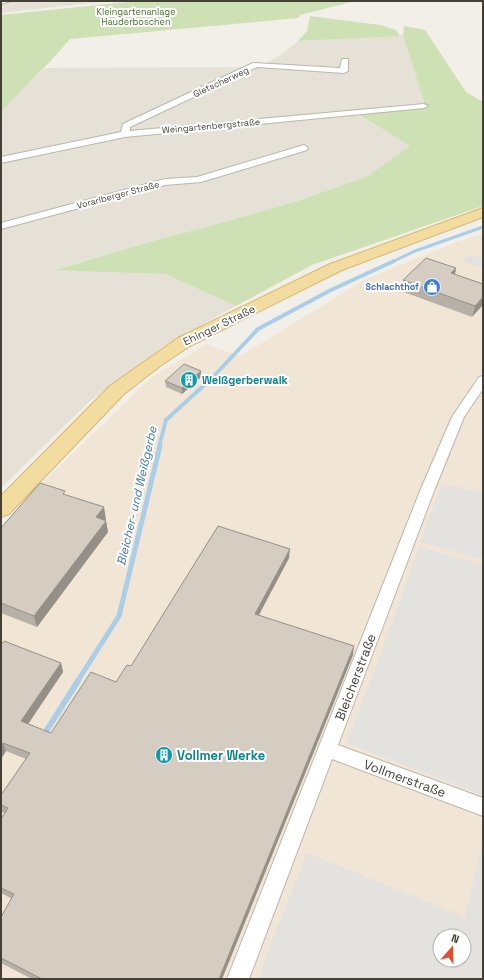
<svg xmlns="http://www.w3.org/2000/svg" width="484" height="980" font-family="'Space Grotesk',sans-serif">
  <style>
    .residential { fill: #e5e1d6 }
    .commercial { fill: #f1e6d5; fill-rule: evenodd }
    .green { fill: #cde1b5 }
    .parking { fill: #e3e2df; fill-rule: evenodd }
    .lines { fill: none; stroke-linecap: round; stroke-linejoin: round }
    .stream-far3 { stroke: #abcee8; stroke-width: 3 }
    .stream-far2 { stroke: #abcee8; stroke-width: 4 }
    .stream-far1 { stroke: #abcee8; stroke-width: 5 }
    .stream { stroke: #abcee8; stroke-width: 6 }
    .street-casing { stroke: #bcb6ab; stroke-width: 2 }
    .primary-casing { stroke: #d6b872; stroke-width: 2 }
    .street { fill: #fff; fill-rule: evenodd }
    .primary { fill: #f3dca0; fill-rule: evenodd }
    .wall { fill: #b7b0a6 }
    .shaded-wall { fill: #959087 }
    .building { fill: #d5cdc1; stroke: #959087 }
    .labels { text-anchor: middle; stroke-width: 4; stroke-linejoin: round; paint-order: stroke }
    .far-park-label { font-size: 9px; fill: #486f31; stroke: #fff }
    .far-street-label { font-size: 9px; fill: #443f37; stroke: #fff }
    .far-shop-label { font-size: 9px; font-weight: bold; fill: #366cbe; stroke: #fff; text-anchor: end }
    .street-label { font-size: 11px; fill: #443f37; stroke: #fff }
    .culture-label { font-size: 11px; font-weight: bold; fill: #0d838f; stroke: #fff; text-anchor: start }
    .water-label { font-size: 12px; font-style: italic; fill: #3d78a4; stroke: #fff }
    .near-street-label { font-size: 13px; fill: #443f37; stroke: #fff }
    .near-culture-label { font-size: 13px; font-weight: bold; fill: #0d838f; stroke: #fff; text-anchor: start }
  </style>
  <rect width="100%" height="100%" fill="#f2efe8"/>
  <path class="residential" d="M1,1H109L1,13Z
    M403,35L426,108L361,115L410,146L366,177L300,200L225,222L156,240L57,269L165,274L236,306L167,344L90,401L1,488V112L16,95L45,68L259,67L282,54L298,41Z"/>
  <path class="commercial" d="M483,234V979H1V528L43,482L151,378L206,344L240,356L366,279L462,240ZM440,936H464V960H440Z"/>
  <path class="green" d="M137,1H355L300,15L299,18L70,39C49,65 23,87 1,112V15Z
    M310,16L380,25L396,30L400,36L298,41L307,31Z
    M404,26L425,30L466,92L483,102V206L312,265L236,306L165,274L55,270L156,240L225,222L300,200L366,177L410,146L360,115L426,108L403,35Z"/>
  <path class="parking" d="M468,254L483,259V268L461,261Z
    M442,483L483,493V560L420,542Z
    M419,546L483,565V795L346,743L383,648Z
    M483,841V979H259L273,938L307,853L465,917ZM440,936H464V960H440Z"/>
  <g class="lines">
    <path class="stream-far3" d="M392,262L415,251L483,227"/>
    <path class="stream-far2" d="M159,447L166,420L212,378L258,329L331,290L394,261"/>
    <path class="stream-far1" d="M77,682L119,616L160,446"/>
    <path class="stream" d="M43,736L78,681"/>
    <g class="street-casing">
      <path id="street" d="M1,1H11L1,4Z
        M342,59H348V71L344,73L257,67L130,127V131L424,104L428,106L424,108L125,137L1,163V157L121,132L123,124L253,63L340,68Z
        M304,145L308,148L307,150L201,182L165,185L1,229V223L165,179L197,177Z
        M483,376V389L464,417L434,491L338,745L483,798V816L332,759L249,979H227L420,491L452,417L479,377Z"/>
    </g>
    <g class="primary-casing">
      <path id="primary" d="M483,208V217L342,270L190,346L160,366L124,394L9,514L1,517V496L110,386L178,338L330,264Z"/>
    </g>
    <use href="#street" class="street"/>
    <use href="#primary" class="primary"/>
  </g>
  <path class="wall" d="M456,268L455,275L483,284L472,317L401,291L403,280Z
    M201,371V377L182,394L166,387L165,381Z
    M66,495L106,519L105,520L106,521L108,532L37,627L1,613V528Z
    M289,558L259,615L353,655L222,979H32L1,963V917L12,899L1,893V819L5,813L1,812V795L26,759L6,751L1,759V645L61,663L63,672L28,724L51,733L116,682L131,666Z"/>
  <path class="shaded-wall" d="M456,268L454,279L451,273Z
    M483,297V305L472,317L475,306Z
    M201,371V377L182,394V388Z
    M104,507L106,519L98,529L96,517Z
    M106,521L108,532L37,627L34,616Z
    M290,549L289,558L255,622V614Z
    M354,646L353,655L222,979H219Z
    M61,663L63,672L24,730L21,721Z
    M3,743L6,751L1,759V746Z"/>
  <path class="building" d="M426,258L456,268L451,273L483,284V297L475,306L403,280Z
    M184,364L201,371L182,388L165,381Z
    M40,483L65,491L63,494L104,507L96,517L106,521L34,616L1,603V528Z
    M218,526L290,549L255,614L354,646L219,979H42L1,958V917L14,894L1,888V819L8,808L1,805V795L30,753L3,743L1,746V645L4,641L61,663L21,721L51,733L91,672L116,682L127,665L131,666Z"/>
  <defs>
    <g id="shop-disc" transform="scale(0.9)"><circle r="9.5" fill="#3f7fe0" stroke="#fff"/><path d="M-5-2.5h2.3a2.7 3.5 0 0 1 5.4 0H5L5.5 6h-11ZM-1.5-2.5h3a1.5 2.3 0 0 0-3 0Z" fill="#fff"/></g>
    <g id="building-disc" transform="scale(0.9)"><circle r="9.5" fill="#0f9aa8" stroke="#fff"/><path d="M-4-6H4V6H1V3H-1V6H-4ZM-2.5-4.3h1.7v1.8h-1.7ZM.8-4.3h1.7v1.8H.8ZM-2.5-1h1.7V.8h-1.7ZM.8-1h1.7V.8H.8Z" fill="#fff"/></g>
  </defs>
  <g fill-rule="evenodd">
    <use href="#shop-disc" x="432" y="287"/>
    <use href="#building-disc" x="189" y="380"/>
    <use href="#building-disc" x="164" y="755"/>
  </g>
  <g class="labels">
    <g class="far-park-label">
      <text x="136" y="15">Kleingartenanlage<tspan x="136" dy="10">Hauderboschen</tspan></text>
    </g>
    <g class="far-street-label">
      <text transform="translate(221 82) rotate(-25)" y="3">Gletscherweg</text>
      <text transform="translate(211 126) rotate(-5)" y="3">Weingartenbergstraße</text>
      <text transform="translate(118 195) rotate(-15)" y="3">Vorarlberger Straße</text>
    </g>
    <g class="far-shop-label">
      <text x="419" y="290">Schlachthof</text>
    </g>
    <g class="street-label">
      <text transform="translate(219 325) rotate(-26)" y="4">Ehinger Straße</text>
    </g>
    <g class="culture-label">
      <text x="202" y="384">Weißgerberwalk</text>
    </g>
    <g class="water-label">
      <text transform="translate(137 496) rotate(-77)" y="4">Bleicher- und Weißgerbe</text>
    </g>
    <g class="near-street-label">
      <text transform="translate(355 677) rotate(-69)" y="5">Bleicherstraße</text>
      <text transform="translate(405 778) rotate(20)" y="5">Vollmerstraße</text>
    </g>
    <g class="near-culture-label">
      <text x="177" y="760">Vollmer Werke</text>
    </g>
  </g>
  <rect width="484" height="980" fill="none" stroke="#443f37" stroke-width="4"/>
  <g transform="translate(452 948) rotate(20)"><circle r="19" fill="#ffffff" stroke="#b4b2af"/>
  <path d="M0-3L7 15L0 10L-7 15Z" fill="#e14b2f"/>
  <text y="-6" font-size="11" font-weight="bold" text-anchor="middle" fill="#443f37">N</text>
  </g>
</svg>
